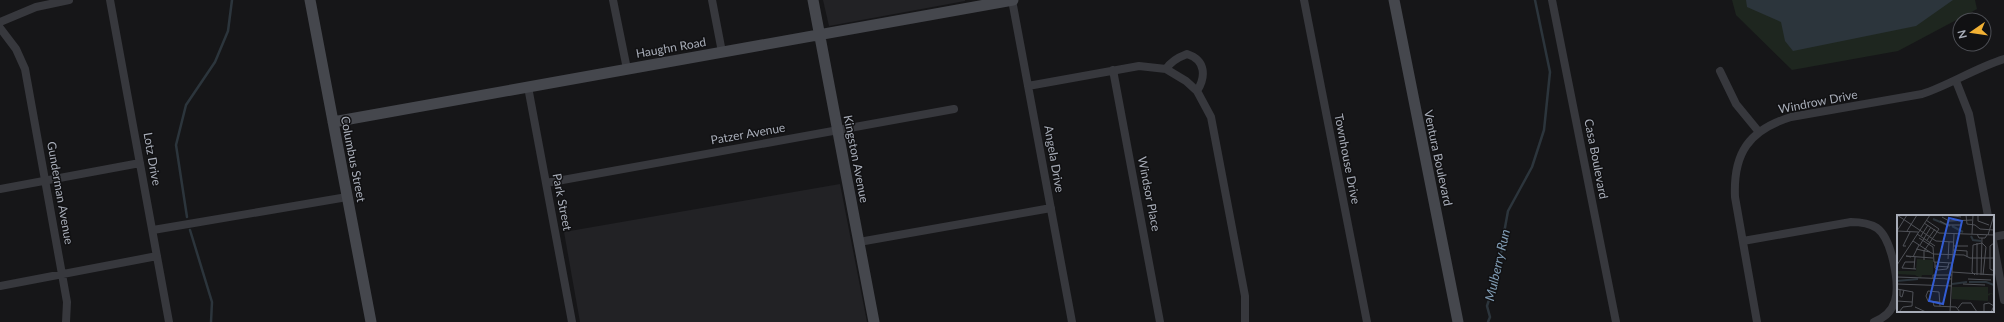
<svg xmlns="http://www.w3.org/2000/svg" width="2004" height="322" font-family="Lato,sans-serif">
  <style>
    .built { fill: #222225 }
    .green { fill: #1e261f }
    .water { fill: #2c353c }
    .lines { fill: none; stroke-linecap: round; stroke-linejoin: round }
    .stream { stroke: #2c353c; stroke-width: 2.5 }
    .street { stroke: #37383d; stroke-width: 8 }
    .secondary { stroke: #45474d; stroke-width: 11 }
    .labels { text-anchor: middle; stroke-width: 3; stroke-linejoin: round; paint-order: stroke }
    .street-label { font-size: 12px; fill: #a8adb8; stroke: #111113 }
    .water-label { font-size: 13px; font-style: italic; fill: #7f9bb3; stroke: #111113 }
    .inset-river { fill: none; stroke: #2c353c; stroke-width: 2 }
    .inset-road { fill: none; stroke: #505258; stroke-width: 1 }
    .view { fill: #325cd3; fill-opacity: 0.15; stroke: #325cd3; stroke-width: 2 }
    .inset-edge { fill: none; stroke: #a8adb8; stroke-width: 2 }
  </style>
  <rect width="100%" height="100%" fill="#161618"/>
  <path class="built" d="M823,0H965V1L829,26Z
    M840,184L867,322H580L564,232Z"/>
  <path class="green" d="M1732,0H1975L1977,9L1898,51L1792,70L1736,15Z"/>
  <path class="water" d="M1746,0H1953L1916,26L1793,51L1785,41L1781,22L1747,7Z"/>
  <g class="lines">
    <path class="stream" d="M187,217L176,145L186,105L215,62L228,31L232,0
      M190,230L212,302L211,322
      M1488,322L1490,317L1487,306L1498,272L1497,262L1505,243L1504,233L1508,211L1532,167L1544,130L1550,72L1535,0"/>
    <path class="street" d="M110,0L169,322
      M613,0L627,69
      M712,0L722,52
      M1012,0L1072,322
      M1304,0L1367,322
      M1552,0L1616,322
      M0,22L36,7L69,0
      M0,28L16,49L25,69L67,302L66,322
      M1166,69C1171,61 1179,57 1187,54C1206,60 1206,77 1197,91
      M1113,70L1160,322
      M1720,71L1736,104L1759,132
      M1956,81L1969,114L1988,216
      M1028,86L1139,66L1166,69L1186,81L1197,91L1211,117L1245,296V322
      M528,87L572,322
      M546,183L954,109
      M0,189L140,163
      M153,230L347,197
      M1993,237L2004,235
      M1743,241L1851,222C1860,222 1869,223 1877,228C1892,239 1900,284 1895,301C1892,311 1884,318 1874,322
      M1993,241L2004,300
      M859,242L1051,208
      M0,286L157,256
      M1757,322L1735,197C1733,153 1749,130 1791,117L1922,94C1950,85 1975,68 2004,59"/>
    <path class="secondary" d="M310,0L371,322
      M813,0L874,322
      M1394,0L1458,322
      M333,122L1013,0"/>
  </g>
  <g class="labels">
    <g class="street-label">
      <text transform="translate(671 48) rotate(-10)" y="4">Haughn Road</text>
      <text transform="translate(1818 102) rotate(-11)" y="4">Windrow Drive</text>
      <text transform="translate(748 134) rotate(-10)" y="4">Patzer Avenue</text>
      <text transform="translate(1438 158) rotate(78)" y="4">Ventura Boulevard</text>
      <text transform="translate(152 159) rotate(80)" y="4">Lotz Drive</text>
      <text transform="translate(353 159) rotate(79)" y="4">Columbus Street</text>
      <text transform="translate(856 159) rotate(79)" y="4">Kingston Avenue</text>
      <text transform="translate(1054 159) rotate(80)" y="4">Angela Drive</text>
      <text transform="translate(1347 159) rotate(79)" y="4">Townhouse Drive</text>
      <text transform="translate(1596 159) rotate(79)" y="4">Casa Boulevard</text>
      <text transform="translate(60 193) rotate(80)" y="4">Gunderman Avenue</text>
      <text transform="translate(1149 194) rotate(79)" y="4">Windsor Place</text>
      <text transform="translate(562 202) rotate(79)" y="4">Park Street</text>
    </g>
    <g class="water-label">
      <text transform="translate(1497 265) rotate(-77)" y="5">Mulberry Run</text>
    </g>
  </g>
  <g transform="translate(1897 215)">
    <rect width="97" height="97" fill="#161618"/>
    <path d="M20,44L36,45V60H25L24,63L18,60L0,59V56H19ZM55,72H91V79L93,78H95L97,81L94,78L92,81L97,85L91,80V86L55,84Z" fill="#1e261f"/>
    <path class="inset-river" d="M36,4L53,11M55,11L66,17M74,21L76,25L84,26M0,66L21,64M72,67H89L97,70M55,69L70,67"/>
    <path class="inset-road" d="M0,0L39,26L56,27M50,0L64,2M69,0L70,9L78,10L83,14L97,15M81,0V6L92,10M45,2L52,6L75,5M43,6L50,10H64M27,8L42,18L97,20M0,16L10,0M0,16L21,17M10,16L20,0M20,19L38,31M75,19L76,0M80,19L82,23H88L90,20M91,20L97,0M24,21L31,10M22,23L36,32L37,47L55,48M30,25L38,14M16,26L36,39L67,40L73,43H97M97,28L93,31V54L97,56M23,30L34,12M9,31H6L13,17M56,31H71M19,34L33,37M56,35L70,36V42M14,42L9,41L36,43M16,42L22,30M51,44L52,27M27,45V36L42,14L29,5M38,47V53L41,55L50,54L52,48M0,50L33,0M38,51L52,52M5,53L8,47H18M5,53L19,54M17,54L18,42M55,57L97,60M78,60L75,57L76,30L85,28L89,32L86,60M80,60V28M84,60L85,23M0,62L55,64M36,63V60H55M71,64L94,65M0,69L55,71M66,69L88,70M0,74L16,77L15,91L6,92L2,97M3,75V81L5,82L7,75M29,81L31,76L42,77L43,91M29,81L31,86L43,87M0,86L15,87M36,87L37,91L59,92L63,97M92,88L97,91L94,97M18,92L29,97M61,93L65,88H74L80,97M53,97L57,19M87,97V89L92,88"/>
    <path class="view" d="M52,3L65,6L46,89L32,86Z"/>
    <rect width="97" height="97" class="inset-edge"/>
  </g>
  <g transform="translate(1972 32) rotate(257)"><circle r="19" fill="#111113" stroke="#4d4f55"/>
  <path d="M0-3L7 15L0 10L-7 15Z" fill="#f2b134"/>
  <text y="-6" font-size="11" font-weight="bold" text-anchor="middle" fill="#a8adb8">N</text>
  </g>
</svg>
